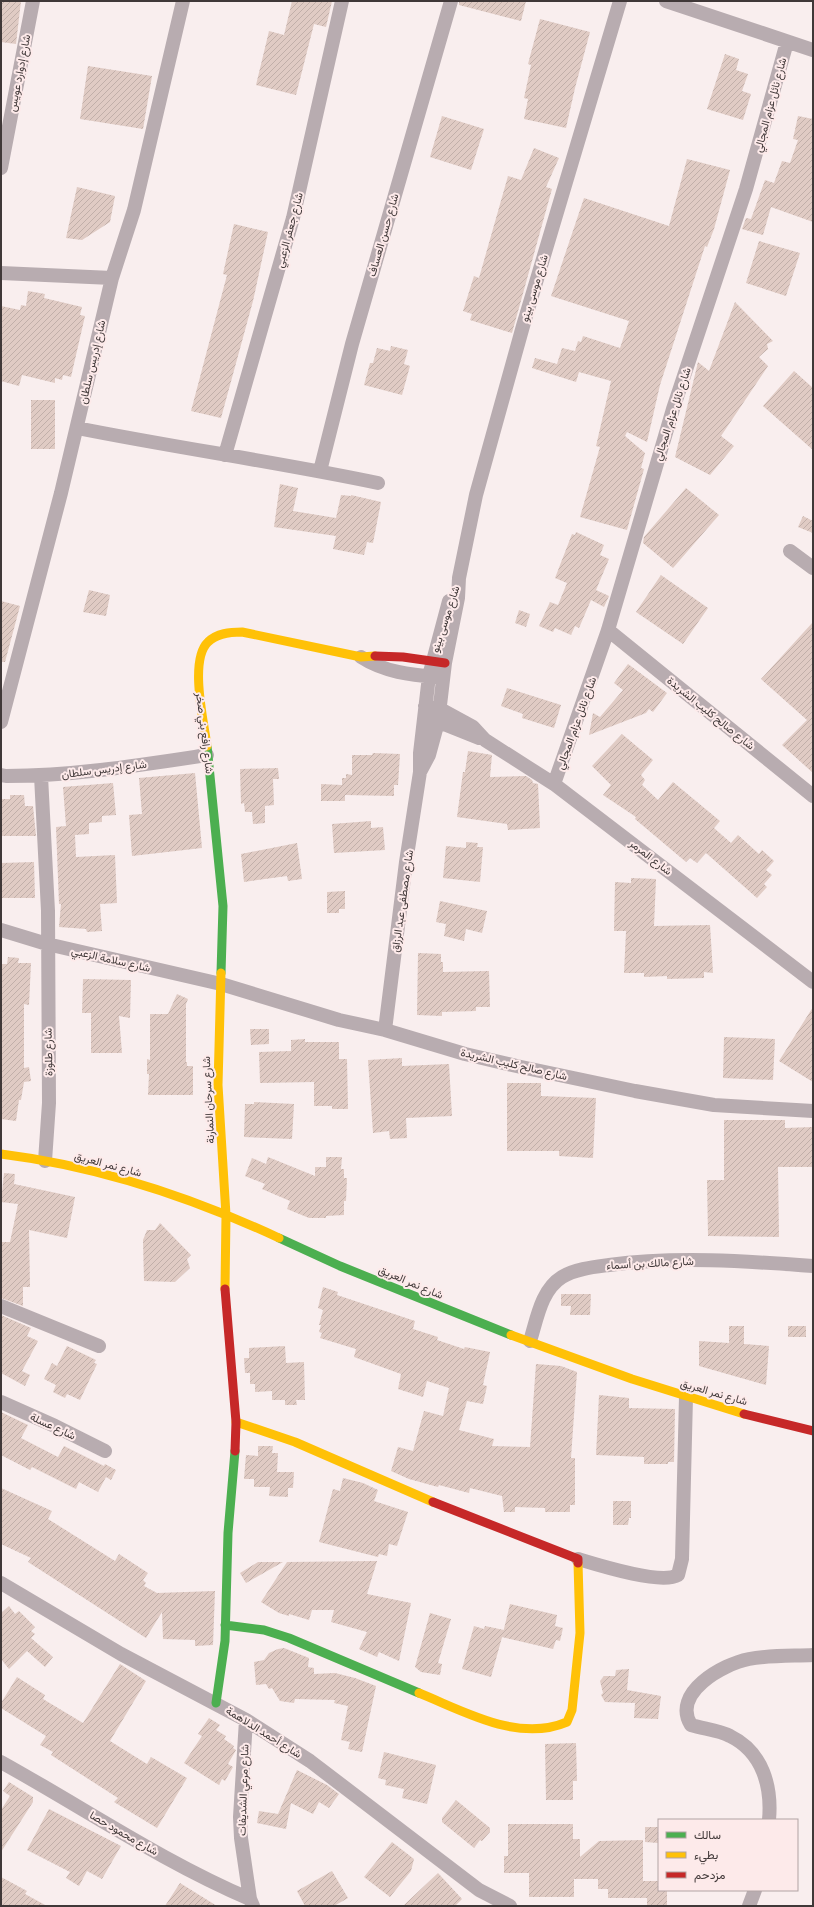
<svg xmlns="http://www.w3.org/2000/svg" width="814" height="1907" font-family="'Roboto Condensed',Vazirmatn,sans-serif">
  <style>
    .building { fill: url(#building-hatch) }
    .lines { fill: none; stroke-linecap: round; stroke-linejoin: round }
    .street { stroke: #b8acb0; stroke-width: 14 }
    .fast { stroke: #4caf50; stroke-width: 9 }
    .slow { stroke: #ffc107; stroke-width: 9 }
    .jam { stroke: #c62828; stroke-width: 9 }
    .labels { text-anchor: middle; stroke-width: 4; stroke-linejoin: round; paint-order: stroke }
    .street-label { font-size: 11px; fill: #403838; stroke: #fdeaea }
  </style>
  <defs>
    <pattern id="building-hatch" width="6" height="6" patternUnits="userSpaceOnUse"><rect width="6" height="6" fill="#e0cbc4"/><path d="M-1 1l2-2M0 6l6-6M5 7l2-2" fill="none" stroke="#c1afa9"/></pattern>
  </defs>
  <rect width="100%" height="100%" fill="#f9eeee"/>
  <path class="building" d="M1,1H21L16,44L1,42Z
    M292,1H332L326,27L314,24L296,95L256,85L269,31L284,35Z
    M459,1H526L521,21L459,5Z
    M540,19L590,32L575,88L566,128L524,119L528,99L524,98L531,65L528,64Z
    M725,54L739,59L736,70L748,74L742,91L751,94L743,120L707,109Z
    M88,66L152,76L143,129L80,119Z
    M442,116L484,129L471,170L430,157Z
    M798,116L813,119V222L771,207L763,235L742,229L746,218L751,219L765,180L774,183L782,161L790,163L798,140L793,139Z
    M534,148L559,158L546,187L552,189L512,333L470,320L472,314L463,311L474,276L479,278L508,176L521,180Z
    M687,159L730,170L714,229L707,247L705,246L660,385L647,442L627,432L625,436L645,453L641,468L644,469L627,530L580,517L600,447L596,446L611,381L579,372L576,382L532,368L535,358L557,364L562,348L575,351L578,341L581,342L583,336L620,348L629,321L551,296L584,198L669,226Z
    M77,187L115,196L110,222L82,240L66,238Z
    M234,224L268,232L253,301L221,418L191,411L227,275L223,274Z
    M759,241L800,253L786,296L746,283Z
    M28,291L45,294L44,298L82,307L80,315L85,316L71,377L63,375L62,380L55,378V383L22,375L19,386L1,381V306L20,310L21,305L26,306Z
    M735,302L773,341L767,344L768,349L759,357L768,366L721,436L734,446L710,475L675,457L698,362L709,371Z
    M391,346L408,350L404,364L410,366L402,395L364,385L370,363H373L377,348L390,351Z
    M794,371L813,388V450L763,406Z
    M31,400H55V449H31Z
    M280,484L298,488L293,511L336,518L341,495L351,496V495L381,502L373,543L367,542L364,555L333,549L336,536L274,527Z
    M686,488L719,515L673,568L643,543L644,537Z
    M803,516L813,521V533L798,527Z
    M576,532L604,545L600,555L609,559L596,590L609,596L604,607L591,600L579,628L575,626L571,635L555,628L553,632L539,626L550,602L558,605L567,583L555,578L572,534L575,535Z
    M661,575L708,608L683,644L636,612Z
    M89,590L110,595L106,616L83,612Z
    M1,601L20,606L5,662H1Z
    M519,610L530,614L526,627L515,623Z
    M813,622V773L782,745L807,720L761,679Z
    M628,664L667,693L653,712L649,709L646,713L589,735L593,713L600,717L623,690L614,683Z
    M507,688L561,705L554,728L522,718L523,714L501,706Z
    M622,734L653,760L641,775L645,780L642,785L658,800L673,782L720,821L714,828L731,843L738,835L759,854L762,850L774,861L766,870L772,875L764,884L767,887L757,898L706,853L697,863L690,858L686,862L635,819L636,817L603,795L611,785L592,766Z
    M468,751L492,755L490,777L526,776L532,780L533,783L538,784L540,828L508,830L507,824L457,817L463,772H465Z
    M373,753L400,754L398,785H394V796L345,795V801H321V784L342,785V778H346V774L352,775V755H372Z
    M278,768L279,779H273L274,805L265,806V823L253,824L252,812H245L244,803L241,804L240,769Z
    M195,773L202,848L132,856L129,815L142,814L139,778Z
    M113,783L116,815L102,816V822L89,823V834L75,835L76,857L115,855L117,903L100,904L102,931L87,932L86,929L59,927L61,904H59L56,827L66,826L63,787Z
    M10,795H24L25,806H33L36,836H1V799H10Z
    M371,821V828L383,827L385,850L334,853L332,824Z
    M466,842L478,843L477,847H483L480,882L443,878L446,846L466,848Z
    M297,843L302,879L288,881L287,876L244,882L241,854Z
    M34,862L35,898H1V863Z
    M631,878L656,879L654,926L710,925L713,973L704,972V978L667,979V976L644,977V973H624L626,931H614L615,882L631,883Z
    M345,891V909H339V913H327V892Z
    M440,901L487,911L482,933L466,929L464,941L444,936L446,924L436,922Z
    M418,953L441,954V962H443V972L489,971L490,1007H476V1011L442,1012V1016L417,1015Z
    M8,957L19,958L18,963H31L29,1005L24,1004V1068L29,1067L31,1081L24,1082L21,1100H19L16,1121L1,1119V964H7Z
    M83,979L131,980L130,1018L119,1016L122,1053H91V1013H82Z
    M177,994L188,999L186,1004V1062H187V1066H193V1095H148L149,1074H147V1059L150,1060V1014H168Z
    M813,1007V1082L779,1061Z
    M250,1029H269V1044L251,1045Z
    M724,1037L775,1039L773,1080L723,1078Z
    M305,1039V1042H339V1059H347L348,1109H332V1106H314V1082L260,1083L259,1052L291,1051V1040Z
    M402,1058V1066L449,1064L452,1116L406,1118L407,1138L390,1139L389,1131L373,1133L368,1060Z
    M507,1083H541V1096L596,1098L593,1158L559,1156V1151H507Z
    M254,1102L294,1104L292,1139L244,1137L245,1104H254Z
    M724,1120H785V1128L813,1127V1167H778L779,1237L708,1236L707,1180H724Z
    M268,1157L315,1176V1167H326V1157H342L341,1169H344V1178H347L346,1201H344V1215L326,1216V1218H309L287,1209L290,1201L262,1189L265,1184L245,1176L252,1158L266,1164Z
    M4,1173L15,1174L14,1184L75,1197L67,1238L29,1230L30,1287H23V1306L1,1298V1242H10L18,1204L1,1202Z
    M160,1223L191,1255L187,1259L190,1268L175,1282L144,1281L143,1240L147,1230H155Z
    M323,1287L338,1292L337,1295L415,1321L413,1329L438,1337L437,1340L464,1349L465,1347L490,1352L483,1385L487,1386L483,1404L467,1401L459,1430L494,1439L492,1446L530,1447L536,1364L561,1366L577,1372L571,1458H575V1505H570V1512H545V1508L515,1507V1512H504L502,1496L470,1488L469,1493L439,1485L438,1487L409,1479L391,1471L398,1447L413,1451L424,1411L443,1416L449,1388L427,1381L423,1397L398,1389L401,1374L354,1357L356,1349L320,1338L322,1333L319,1332L321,1325H319L323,1310L318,1308Z
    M561,1294H591L590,1315H570L571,1306H561Z
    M1,1315L31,1328L27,1336L38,1341L22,1371L30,1375L25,1386L1,1373Z
    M729,1326H744V1344L769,1346L766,1385L699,1366V1341L729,1343Z
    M788,1326H806V1337H788Z
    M67,1346L96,1360L94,1363L97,1364L80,1400L67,1394L65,1398L53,1392L56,1385L44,1379L52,1363L57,1366Z
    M285,1346L286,1363L304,1362L305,1400H296L297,1405H285V1400H272V1391L255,1392V1384H250V1373H245L244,1358H249V1348Z
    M599,1395L629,1398V1408L675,1409L674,1462H668V1464H644V1457L596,1455Z
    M1,1412L28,1425L21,1438L58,1457L64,1446L104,1466L105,1464L116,1470L111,1480L106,1477L98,1492L79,1482L76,1489L32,1467L30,1470L1,1455Z
    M258,1446H273L272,1453H278L277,1472H294L293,1488H288V1497L269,1496L270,1487H254V1479H244L246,1455L258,1456Z
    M343,1478L363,1483L378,1490L374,1501L408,1512L397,1546L389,1544L387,1556L379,1554L378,1557L319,1542L333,1489L340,1491Z
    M1,1488L52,1511L48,1519L115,1561L119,1554L148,1573L143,1580L146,1583L144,1586L157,1593L215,1591L213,1645L195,1646V1640L163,1639L162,1612L146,1638L28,1562L31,1558L1,1544Z
    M613,1501H631V1518H629L628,1525H613Z
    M377,1561L367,1594L411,1603L399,1661L379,1652L377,1657L359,1649L367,1632L331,1622L334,1610H312L309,1620L289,1614V1616L279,1613L261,1602L287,1562Z
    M258,1562H283L246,1583L240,1573Z
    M510,1604L557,1615L555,1626L563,1628L560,1641L556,1640L553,1649L502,1637Z
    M9,1606L15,1614L19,1611L35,1627L31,1631L35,1634L31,1638L53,1657L45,1667L27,1651L9,1669L1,1659V1613Z
    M430,1613L451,1619L438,1663L442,1664L440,1675L421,1672L415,1667Z
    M474,1626L484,1629L485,1626L504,1630L491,1677L462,1669Z
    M284,1648L309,1658L308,1667L314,1668V1674L335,1673L355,1678L376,1686L362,1752L348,1749L350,1742L341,1740L348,1706L334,1703L335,1700L295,1699L294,1703L280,1701L272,1688L269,1689L266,1684L256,1685L254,1662L264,1660L269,1653L278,1649Z
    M120,1664L146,1681L110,1741L147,1764L151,1757L187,1778L157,1828L114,1802L118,1798L51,1755L53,1752L40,1745L46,1736L1,1708V1703L17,1677L45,1695L43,1699L83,1723Z
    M629,1669L627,1690L661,1696L658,1719L634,1718L635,1703L605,1702L601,1695L603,1693L600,1681L604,1676H615L616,1670Z
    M209,1718L220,1725L216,1730L226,1736L224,1739L234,1746L233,1748L236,1750L228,1764L233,1767L225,1781L222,1779L219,1785L184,1763L202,1736L198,1734Z
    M576,1743L577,1781H573V1800H546L545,1744Z
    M384,1752L436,1765L427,1804L402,1798L404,1789L385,1785L386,1780L378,1778Z
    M297,1770L327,1785L339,1794L329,1808L319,1802L313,1814L291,1803L286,1829L257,1823L259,1811L278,1814Z
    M9,1782L33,1797V1802L1,1852V1810L10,1796L3,1791Z
    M456,1800L490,1828V1832L482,1841L480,1840L474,1848L442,1822V1818Z
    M49,1809L121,1846L102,1879L87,1871L79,1886L66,1878L70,1872L27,1850Z
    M508,1824H573V1839H580V1857L599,1841L643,1840V1881H658V1891H667V1906H647V1898H608V1889H598V1879H574V1897H529V1873H504V1856H508Z
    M645,1827H659L658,1843L645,1842Z
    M392,1842L414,1859L411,1871L390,1897L364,1877Z
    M332,1871L348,1898L334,1906H305L297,1891Z
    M438,1873L462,1899L455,1906H403Z
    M1,1877L27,1891L25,1894L47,1906H1Z
    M180,1883L217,1906H165Z"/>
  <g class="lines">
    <path class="street" d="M666,1L813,50
      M1,168L33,1
      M1,273L112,278
      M77,428C177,448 278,462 378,483
      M225,455L293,218L342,1
      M320,471L352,344L451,1
      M790,551L813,568
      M608,630L813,796
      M361,657C384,672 411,675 437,677
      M425,706L440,709L473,727L485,740L554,784L813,982
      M429,718L479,738
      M1,722L61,493L112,278L134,210L183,1
      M420,772L429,755L438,722L445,663L458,598L459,578L476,495L523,326L620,1
      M1,775L6,776C73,776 141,765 207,755
      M41,776L48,911L49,1103L45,1161
      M554,784L608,630L673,409L746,189L787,42
      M1,930L47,944L221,984L339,1020L385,1030L465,1054L521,1067L635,1091L714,1105L813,1111
      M385,1030L406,862L420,772V753L429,676L449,601
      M1,1306L99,1346
      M530,1341C537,1319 541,1290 562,1277C575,1269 594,1267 609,1265C676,1256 745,1261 813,1266
      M1,1402L55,1426L105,1451
      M578,1559C598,1565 661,1585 678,1575L682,1559L686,1397
      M1,1583L121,1654L246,1720L310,1761L479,1890L510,1906
      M246,1720L240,1817L241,1838L250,1899L253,1906
      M1,1762C84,1808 163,1862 250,1899
      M769,1820C772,1787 763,1752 730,1736C719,1730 704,1729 691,1725C671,1693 723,1664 749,1659C770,1655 792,1656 813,1655
      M749,1906L755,1890"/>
    <path class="fast" d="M207,746L223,906L221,973
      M279,1238L340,1266L511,1335
      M225,1625L264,1630L289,1638L419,1693
      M216,1703L225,1641L228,1533L235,1451"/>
    <path class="slow" d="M207,746C204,722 189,660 208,642C217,633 230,632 242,632L361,657L375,656
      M221,973L218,1085L226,1215L225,1289
      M1,1154C97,1166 191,1197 279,1238
      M511,1335L632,1379L744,1414
      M236,1422L295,1442L433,1502
      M419,1693C464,1711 518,1743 567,1722L572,1710L580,1633L578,1563"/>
    <path class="jam" d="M375,656L403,657L445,663
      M225,1289L236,1422L235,1451
      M744,1414L813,1431
      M433,1502L578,1559V1563"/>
  </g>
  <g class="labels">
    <g class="street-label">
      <text transform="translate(19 73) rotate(-79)" y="4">شارع إدوارد عويس</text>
      <text transform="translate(770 105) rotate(-75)" y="4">شارع نائل عزام المجالي</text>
      <text transform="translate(289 230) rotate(-75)" y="4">شارع جعفر الزعبي</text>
      <text transform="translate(383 235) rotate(-74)" y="4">شارع حسن العساف</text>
      <text transform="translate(534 288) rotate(-73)" y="4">شارع موسى بينو</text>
      <text transform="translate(92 362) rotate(-77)" y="4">شارع إدريس سلطان</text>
      <text transform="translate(672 414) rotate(-72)" y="4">شارع نائل عزام المجالي</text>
      <text transform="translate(445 619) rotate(-72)" y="4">شارع موسى بينو</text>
      <text transform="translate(711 713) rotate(39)" y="4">شارع صالح كليب الشريدة</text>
      <text transform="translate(576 723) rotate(-70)" y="4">شارع نائل عزام المجالي</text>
      <text transform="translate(205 733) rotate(83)" y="4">شارع رافع بني صخر</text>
      <text transform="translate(104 769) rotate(-7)" y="4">شارع إدريس سلطان</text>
      <text transform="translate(651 857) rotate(38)" y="4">شارع المرمر</text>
      <text transform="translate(402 901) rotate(-82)" y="4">شارع مصطفى عبد الرزاق</text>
      <text transform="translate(111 959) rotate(13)" y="4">شارع سلامة الزعبي</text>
      <text transform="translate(48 1052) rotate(-91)" y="4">شارع طلوزة</text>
      <text transform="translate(514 1064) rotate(13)" y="4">شارع صالح كليب الشريدة</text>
      <text transform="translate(208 1100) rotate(-93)" y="4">شارع سرحان النمارنة</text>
      <text transform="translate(108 1164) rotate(15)" y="4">شارع نمر العريق</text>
      <text transform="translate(650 1263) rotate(-3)" y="4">شارع مالك بن أسماء</text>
      <text transform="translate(411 1282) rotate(23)" y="4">شارع نمر العريق</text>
      <text transform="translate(714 1392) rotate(16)" y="4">شارع نمر العريق</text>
      <text transform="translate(53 1426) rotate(25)" y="4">شارع عسلة</text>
      <text transform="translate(264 1732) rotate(32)" y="4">شارع أحمد الدلاهمة</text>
      <text transform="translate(243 1790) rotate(-88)" y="4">شارع مرعي الشديفات</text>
      <text transform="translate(124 1833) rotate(30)" y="4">شارع محمود حصا</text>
    </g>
  </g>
  <rect width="814" height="1907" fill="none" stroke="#403838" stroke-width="4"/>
  <rect x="658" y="1819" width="140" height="72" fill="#fdeaea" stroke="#b1a3a3"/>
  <rect x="666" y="1832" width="20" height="6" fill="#4caf50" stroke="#b1a3a3"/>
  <text x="694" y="1839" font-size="12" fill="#403838">سالك</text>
  <rect x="666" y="1852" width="20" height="6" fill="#ffc107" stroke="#b1a3a3"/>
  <text x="694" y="1859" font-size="12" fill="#403838">بطيء</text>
  <rect x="666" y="1872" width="20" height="6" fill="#c62828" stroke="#b1a3a3"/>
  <text x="694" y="1879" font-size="12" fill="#403838">مزدحم</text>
</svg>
